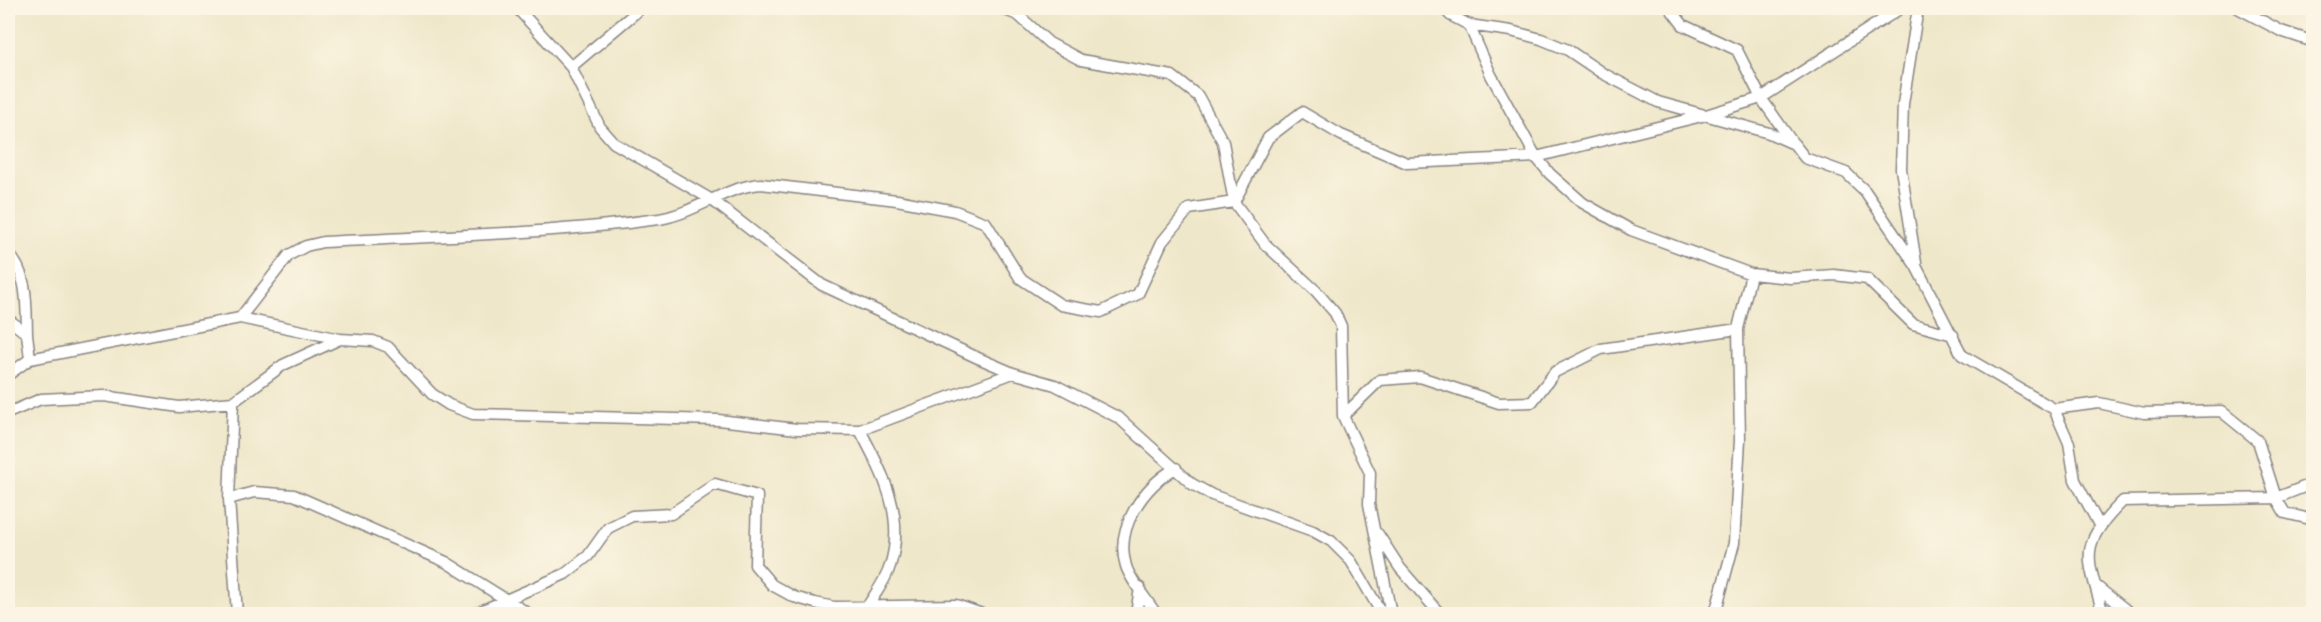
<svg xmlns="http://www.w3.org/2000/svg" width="2321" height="622" font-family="'Shantell Sans',sans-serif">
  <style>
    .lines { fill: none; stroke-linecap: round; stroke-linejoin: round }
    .minor-casing { stroke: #888482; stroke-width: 13 }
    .minor { stroke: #fff; stroke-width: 10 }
  </style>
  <rect width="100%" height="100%" fill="#fcf5e5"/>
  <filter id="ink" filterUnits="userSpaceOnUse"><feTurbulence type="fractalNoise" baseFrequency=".0167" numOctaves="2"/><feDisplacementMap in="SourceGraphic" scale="12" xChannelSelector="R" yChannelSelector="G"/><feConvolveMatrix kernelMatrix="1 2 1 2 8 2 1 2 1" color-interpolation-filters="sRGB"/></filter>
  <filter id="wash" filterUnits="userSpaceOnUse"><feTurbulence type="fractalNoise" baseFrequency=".008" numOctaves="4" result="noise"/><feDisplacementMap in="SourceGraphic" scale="24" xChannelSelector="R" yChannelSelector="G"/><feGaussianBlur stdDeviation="1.35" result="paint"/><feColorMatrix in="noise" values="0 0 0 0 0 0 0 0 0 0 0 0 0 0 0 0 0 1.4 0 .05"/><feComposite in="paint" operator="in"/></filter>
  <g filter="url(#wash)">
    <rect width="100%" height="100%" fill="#efe7c9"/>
  </g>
  <g filter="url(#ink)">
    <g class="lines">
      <g class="minor-casing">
        <path id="minor" d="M517,8L571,67L600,127L614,143L712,200L822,285L978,358L1013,373L1055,385L1119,418L1192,484L1212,495L1313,531L1331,541L1351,561L1382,614
          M1000,8L1018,15L1049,43L1081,60L1172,76L1198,96L1223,142L1234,202L1265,244L1316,291L1335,313L1341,326L1343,416L1370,473L1369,504L1391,614
          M1444,8L1450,15L1469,25L1511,31L1541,39L1568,50L1602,73L1658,102L1769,133L1794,144L1805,158L1846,173L1865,191L1916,266L1962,355L2054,409L2069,443L2075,480L2099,525
          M1670,8L1683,25L1737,50L1761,98L1792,142
          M2238,8L2281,31L2314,42
          M1469,25L1491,75L1536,157L1550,174L1583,203L1631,230L1751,274L1790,278L1834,275L1867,279L1913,324L1953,335
          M571,67L641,8
          M1234,202L1268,138L1302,112L1341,135L1407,163L1536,157L1706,115L1761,98L1901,8
          M8,253C29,275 26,305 27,334
          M1916,263L1901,169L1903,104L1918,8
          M240,318L289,255L306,246L323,242C435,236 549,234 659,219C696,213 724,187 761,184L897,200L955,211L986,223L1020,278L1061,305L1101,312L1138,294L1162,242L1189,209L1234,202
          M8,319L27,334L30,359
          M8,375L30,359L240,318L340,339
          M233,402L229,499L237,614
          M2054,409L2099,403L2144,413L2221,411L2258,441L2276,498L2285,513L2314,520
          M8,413L41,399L104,396L179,407L233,402L283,365L340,339L373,341L388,347L432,394L449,405L473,414L718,420L797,429L860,430L1013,373
          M1343,416L1380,380L1420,377L1499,403L1532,402L1555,372L1601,349L1738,329L1751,274
          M860,430C883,474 906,516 890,566C885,583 871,599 863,614
          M229,499L254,492L294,495L446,562L529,614
          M1378,534L1400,568L1440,614
          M2096,586L2131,614
          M474,614L565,574L588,556L608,528L632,516L671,514L715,484L757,496L755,565L772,585L794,597L815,603L834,607L956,605L982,614
          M1136,614L1140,588
          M1156,614C1148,601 1130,580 1126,566C1114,528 1144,486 1176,468
          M1715,614L1734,543L1740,440L1738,329
          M2103,614C2088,556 2076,548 2123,501L2276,498L2314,483"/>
      </g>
      <use href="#minor" class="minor"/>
    </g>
  </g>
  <rect width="2321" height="622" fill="none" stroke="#fcf5e5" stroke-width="30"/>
</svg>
